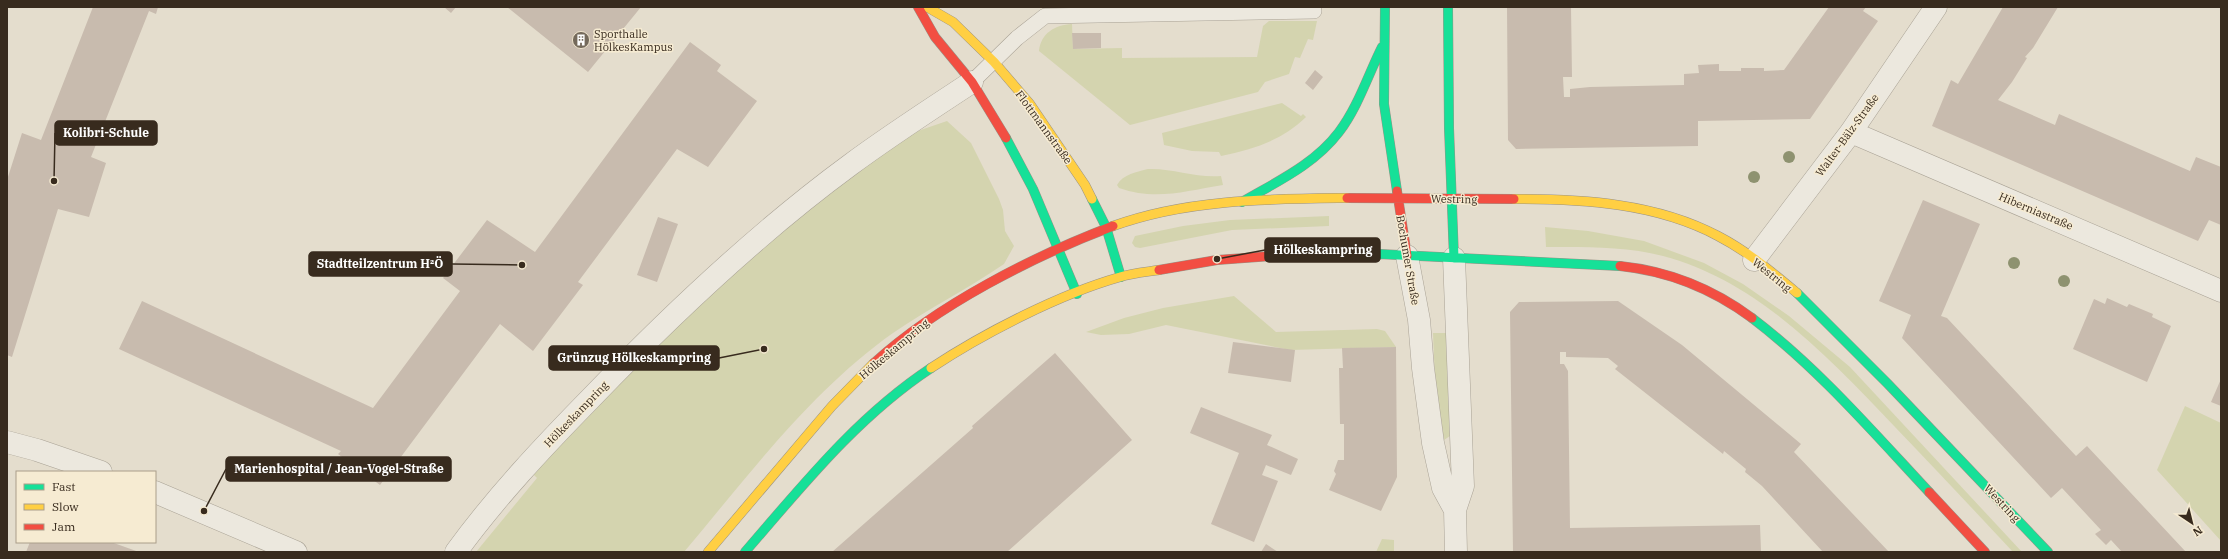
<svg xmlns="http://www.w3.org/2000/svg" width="2228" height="559" font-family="'IBM Plex Serif',serif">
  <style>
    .green { fill: #d4d4af }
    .building { fill: #c8bbae }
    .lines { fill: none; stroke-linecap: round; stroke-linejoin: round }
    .lane-casing { stroke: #a9a295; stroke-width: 16 }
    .street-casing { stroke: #a9a295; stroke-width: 23 }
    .fast-casing { stroke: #999286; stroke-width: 10 }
    .slow-casing { stroke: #999286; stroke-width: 10 }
    .jam-casing { stroke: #999286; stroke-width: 10 }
    .lane { stroke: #ece8de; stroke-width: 15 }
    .street { stroke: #ece8de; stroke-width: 22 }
    .fast { stroke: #16e098; stroke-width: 9 }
    .slow { stroke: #ffcf43; stroke-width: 9 }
    .jam { stroke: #f24e42; stroke-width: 9 }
    .tree { fill: #8e9270 }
    .labels { text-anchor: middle; stroke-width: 3; stroke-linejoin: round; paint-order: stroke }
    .poi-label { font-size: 11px; fill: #382b1e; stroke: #f6ebd2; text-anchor: start }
    .street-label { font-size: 11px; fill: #382b1e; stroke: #f6ebd2 }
    .leader { fill: none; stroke: #382b1e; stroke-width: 1.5 }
    .callout-dot { fill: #382b1e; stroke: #f6ebd2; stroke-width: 1.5 }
    .callout { fill: #382b1e; stroke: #382b1e; stroke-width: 1.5 }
    .callout-label { font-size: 12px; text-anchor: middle; font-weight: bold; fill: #fff }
  </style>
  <rect width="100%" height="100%" fill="#e4ddcd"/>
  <path class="green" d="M1269,21H1317L1313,40L1308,39L1300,58L1295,57L1289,74L1265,82L1258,92L1130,125L1039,51C1041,33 1055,25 1072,24L1073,49L1122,48V58L1257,57L1263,26Z
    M1282,103L1301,116L1303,114L1306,117C1281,141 1254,149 1221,156L1219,152L1192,151L1164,145L1162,133Z
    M947,121L971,143L999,199L1003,210L1005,231L1014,246L1004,264C968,289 929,308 893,333C811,391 748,476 684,552H476L537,478L533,474L670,332L742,266L826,195L912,133Z
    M1148,169C1173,168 1195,178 1221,176L1223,185C1185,191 1156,201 1119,188L1117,185C1123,174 1137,172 1148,169Z
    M1329,216V226L1232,230L1140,248L1135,247L1132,243L1135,236L1183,226L1230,220Z
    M1545,227L1588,231L1644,241L1704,263L1743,284L1789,316L1850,367L2022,552H2013C1974,510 1935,469 1895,427C1829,358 1758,281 1663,256C1624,246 1585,247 1546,247Z
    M1234,296L1276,332L1377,329L1385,331L1396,347L1290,350L1166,325L1129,334L1101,335L1086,332L1124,318L1163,308Z
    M1433,333H1446L1450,436L1444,440L1435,382Z
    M2185,406L2221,423V541L2157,470Z
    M1382,539L1394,540V552H1376Z"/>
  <path class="building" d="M93,7H158L156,14L149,11L91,157L106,163L89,217L58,209L12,357L7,355V180L22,133L41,140Z
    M444,7H456L451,13Z
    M507,7H641L588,72Z
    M1507,7H1571L1572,77H1563L1564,97H1570V89L1590,87L1684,85V74L1699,73L1698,65L1719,64V71H1741V68H1764V71L1784,70L1829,7H1866L1863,11L1878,21L1810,119L1698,121V146L1516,149L1508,140Z
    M2003,7H2058L2033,48L2025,57L2027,58L2012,82L1998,100L2055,125L2059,114L2190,171L2196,157L2221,167V225L2209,220L2198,241L1932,126L1951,80L1958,84Z
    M1072,33H1101V48L1073,49Z
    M690,42L721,65L717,71L757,101L708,167L677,149L578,282L583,285L533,351L500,324L380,485L338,454L341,451L119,349L142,301L373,408L460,291L443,278L487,220L535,252Z
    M1315,70L1323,77L1313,90L1305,83Z
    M1923,200L1980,224L1941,316L1947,318L2076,456L2087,446L2186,552H2122L2111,540L2106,545L2095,534L2101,530L2062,488L2051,498L1902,338L1911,315L1879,301Z
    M658,217L678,224L657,282L637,275Z
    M2107,298L2127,307L2129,304L2153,314L2152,317L2171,326L2147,382L2073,349L2094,299L2105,304Z
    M1618,301L1682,345L1801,444L1794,452L1889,552H1823L1762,486L1745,472L1746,469L1724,451L1723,454L1615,369L1618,366L1608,358L1566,357V352H1560V364H1564L1568,371L1570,528L1760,525L1761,552H1513L1510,312L1519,302Z
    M1233,342L1295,350L1291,382L1228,373Z
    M1396,347L1397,477L1381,511L1329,490L1336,474L1334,471L1338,460H1344V424H1340L1339,368H1343L1342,348Z
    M1055,353L1132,440L1007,552H832L973,428L972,426Z
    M2221,379V406L2211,402Z
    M1201,407L1272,435L1267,445L1298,459L1291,475L1266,465L1262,475L1278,481L1254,542L1211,524L1239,453L1190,433Z
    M30,542H111L139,552H26Z
    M1266,544L1278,552H1261Z"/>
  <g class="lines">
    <g class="lane-casing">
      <path id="lane" d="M972,82L1017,38L1045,16L1314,11"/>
    </g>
    <g class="street-casing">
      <path id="street" d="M1851,132L2221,291
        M1407,256L1419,320L1423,368L1433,443L1443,488L1455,510
        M1454,258L1463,486L1455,510L1456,552
        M1754,260L1851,132L1936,7
        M7,442L37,450L101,472
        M155,492L296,552
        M456,552C496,497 543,447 591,398C671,315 756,234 850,165C889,136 931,109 972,82"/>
    </g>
    <g class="fast-casing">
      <path id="fast" d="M1385,7L1384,104L1397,191
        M1448,7L1449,128L1454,258
        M1006,138L1033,189L1077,294
        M1092,199L1106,227L1121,277
        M1242,202C1276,182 1314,165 1339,132C1358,107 1368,75 1382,47
        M1287,255L1379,254L1620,266
        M1797,293L1888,384L2048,552
        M1752,318C1818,368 1873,432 1929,492
        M745,552C803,485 857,417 931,368"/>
    </g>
    <g class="slow-casing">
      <path id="slow" d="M927,7L953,22L994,62L1030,104L1085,185L1092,199
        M1514,199C1583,199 1656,203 1718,236C1747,251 1772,272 1797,293
        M1113,226C1187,199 1269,199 1347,198
        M931,368C984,333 1060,294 1120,277C1133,273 1146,272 1159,270
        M708,552L832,406L874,363"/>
    </g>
    <g class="jam-casing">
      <path id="jam" d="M918,7L935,37L972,82L1006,138
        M1397,191L1407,256
        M1347,198L1514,199
        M1620,266C1668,271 1713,289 1752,318
        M1159,270L1217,260L1287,255
        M874,363C937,305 1034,256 1113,226
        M1929,492L1985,552"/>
    </g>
    <use href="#lane" class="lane"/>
    <use href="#street" class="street"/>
    <use href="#fast" class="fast"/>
    <use href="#slow" class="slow"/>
    <use href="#jam" class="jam"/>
  </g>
  <g class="tree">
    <circle cx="1789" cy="157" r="6"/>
    <circle cx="1754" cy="177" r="6"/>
    <circle cx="2014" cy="263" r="6"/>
    <circle cx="2064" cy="281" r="6"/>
  </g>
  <defs>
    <g id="building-disc" transform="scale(0.9)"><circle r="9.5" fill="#74695b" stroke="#f6ebd2"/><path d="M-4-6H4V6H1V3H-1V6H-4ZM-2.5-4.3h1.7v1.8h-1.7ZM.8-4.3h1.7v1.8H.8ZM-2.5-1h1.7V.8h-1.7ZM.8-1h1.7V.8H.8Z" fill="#fff"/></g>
  </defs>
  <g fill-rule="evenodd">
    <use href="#building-disc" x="581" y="40"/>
  </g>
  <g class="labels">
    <g class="poi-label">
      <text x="594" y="38">Sporthalle<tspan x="594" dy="13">HölkesKampus</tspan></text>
    </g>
    <g class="street-label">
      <text transform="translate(1044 127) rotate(54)" y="4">Flottmannstraße</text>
      <text transform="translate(1847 135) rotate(-54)" y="4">Walter-Bälz-Straße</text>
      <text transform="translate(1454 199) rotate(1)" y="4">Westring</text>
      <text transform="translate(2036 211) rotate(23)" y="4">Hiberniastraße</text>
      <text transform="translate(1408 260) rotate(80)" y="4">Bochumer Straße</text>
      <text transform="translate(1772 275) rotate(39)" y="4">Westring</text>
      <text transform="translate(894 349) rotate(-40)" y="4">Hölkeskampring</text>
      <text transform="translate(576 414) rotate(-46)" y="4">Hölkeskampring</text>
      <text transform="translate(2002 503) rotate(47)" y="4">Westring</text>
    </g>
  </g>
  <path class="leader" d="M54 181L55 133M1217 259L1265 250M522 265L452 264M764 349L719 358M204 511L226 469"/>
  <g class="callout-dot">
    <circle cx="54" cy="181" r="4"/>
    <circle cx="1217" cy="259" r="4"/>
    <circle cx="522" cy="265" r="4"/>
    <circle cx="764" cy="349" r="4"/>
    <circle cx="204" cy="511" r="4"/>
  </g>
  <g class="callout">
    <rect x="55" y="121" width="102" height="24" rx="4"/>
    <rect x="1265" y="238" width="115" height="24" rx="4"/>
    <rect x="309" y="252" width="143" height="24" rx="4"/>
    <rect x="549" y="346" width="170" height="24" rx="4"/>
    <rect x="226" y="457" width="225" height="24" rx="4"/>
  </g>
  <g class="callout-label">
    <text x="106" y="137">Kolibri-Schule</text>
    <text x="1323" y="254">Hölkeskampring</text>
    <text x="380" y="268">Stadtteilzentrum H²Ö</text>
    <text x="634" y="362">Grünzug Hölkeskampring</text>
    <text x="339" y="473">Marienhospital / Jean-Vogel-Straße</text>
  </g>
  <rect width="2228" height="559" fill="none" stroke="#382b1e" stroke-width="16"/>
  <rect x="16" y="471" width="140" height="72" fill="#f6ebd2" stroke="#aa9e8a"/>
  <rect x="24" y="484" width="20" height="6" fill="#16e098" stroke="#aa9e8a"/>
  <text x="52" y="491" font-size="12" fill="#382b1e">Fast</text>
  <rect x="24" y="504" width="20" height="6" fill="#ffcf43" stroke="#aa9e8a"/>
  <text x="52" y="511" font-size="12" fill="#382b1e">Slow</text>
  <rect x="24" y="524" width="20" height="6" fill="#f24e42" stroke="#aa9e8a"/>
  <text x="52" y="531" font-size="12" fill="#382b1e">Jam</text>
  <g transform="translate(2192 523) rotate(145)" stroke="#f6ebd2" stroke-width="3" paint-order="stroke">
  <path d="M0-3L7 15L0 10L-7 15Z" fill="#382b1e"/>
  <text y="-6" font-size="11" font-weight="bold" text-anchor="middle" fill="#382b1e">N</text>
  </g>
</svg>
